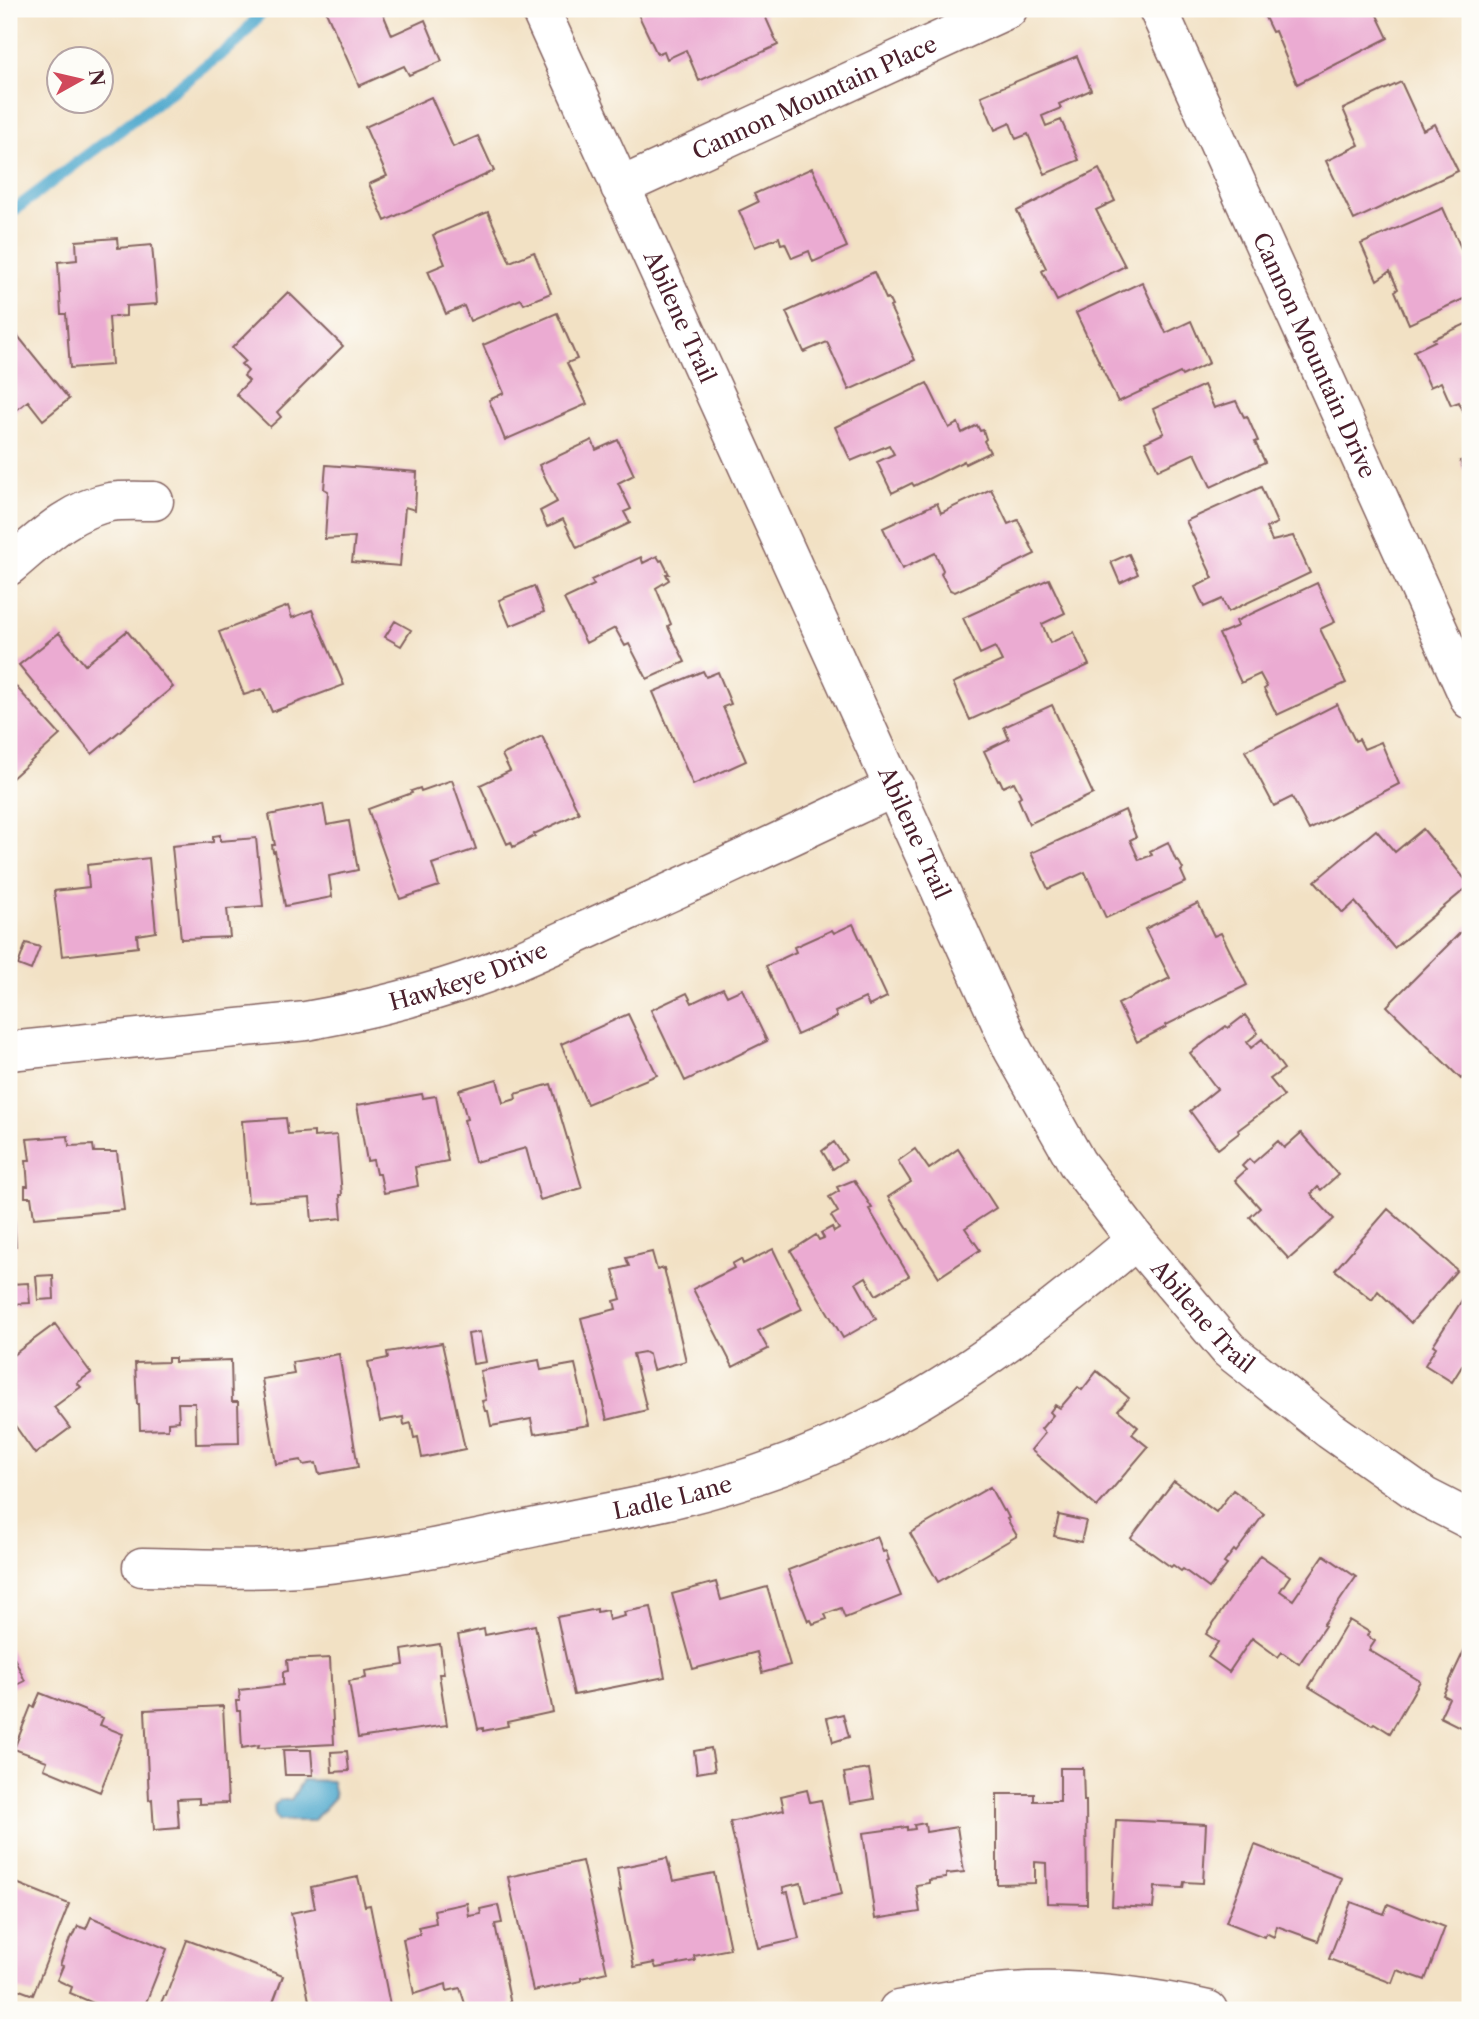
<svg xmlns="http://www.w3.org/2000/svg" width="1479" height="2019" font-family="'Libre Caslon Text',serif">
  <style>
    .water { fill: #4fa9cd; stroke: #4c647c; stroke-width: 2 }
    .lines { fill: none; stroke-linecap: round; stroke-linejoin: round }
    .stream { stroke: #4fa9cd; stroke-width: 12 }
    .building { fill: #ebabd2 }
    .minor-casing { stroke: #856361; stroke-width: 41 }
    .minor { stroke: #fff; stroke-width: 38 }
    .labels { text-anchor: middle; stroke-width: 6; stroke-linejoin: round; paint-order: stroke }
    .street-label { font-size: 23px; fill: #4a1f2b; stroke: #fdfcf7 }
  </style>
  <rect width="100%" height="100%" fill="#fdfcf7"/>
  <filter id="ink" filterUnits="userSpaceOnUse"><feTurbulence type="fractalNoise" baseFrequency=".0143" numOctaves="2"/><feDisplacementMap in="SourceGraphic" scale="14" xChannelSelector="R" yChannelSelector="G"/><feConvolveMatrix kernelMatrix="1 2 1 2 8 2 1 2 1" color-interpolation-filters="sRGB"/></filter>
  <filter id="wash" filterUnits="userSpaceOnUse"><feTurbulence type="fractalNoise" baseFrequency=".00686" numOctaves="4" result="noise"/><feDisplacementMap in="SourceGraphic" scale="28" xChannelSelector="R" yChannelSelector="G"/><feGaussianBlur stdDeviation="1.57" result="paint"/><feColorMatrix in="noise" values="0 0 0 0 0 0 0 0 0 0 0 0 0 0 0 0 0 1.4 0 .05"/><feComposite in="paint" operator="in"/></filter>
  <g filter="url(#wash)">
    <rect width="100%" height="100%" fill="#f2e1c4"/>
    <path class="water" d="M303,1780L332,1781L335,1797L313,1821H279L275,1816L274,1805L280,1800H291Z"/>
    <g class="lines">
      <path class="stream" d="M9,214L237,42L264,9"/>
    </g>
    <g id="blocks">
      <path class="building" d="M325,9H381L392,35L425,20L442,61L409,75L404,66L359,86Z
        M650,9H762L778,45L699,81L686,50L667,59L664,51L657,54L638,14Z
        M1261,9H1374L1388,38L1297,84L1275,31L1272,32Z
        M1077,56L1091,90L1059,104L1061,108L1042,116L1046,126L1061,120L1079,160L1045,174L1028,134L1016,139L1010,123L995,130L981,96Z
        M1401,82L1423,130L1435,124L1458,171L1354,220L1326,161L1359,145L1343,109Z
        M431,97L453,147L478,136L494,171L385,221L369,184L387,176L365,127Z
        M812,168L847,247L813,262L809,251L792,258L785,243L781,244L779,237L755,247L739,211L758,202L754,194Z
        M1099,169L1115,201L1096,210L1125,266L1057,301L1042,271L1046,268L1017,211Z
        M1443,208L1470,268V296L1409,324L1395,291L1398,289L1390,271L1377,280L1361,244Z
        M488,212L510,262L534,252L551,293L524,304L521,299L470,321L464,306L446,314L428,271L445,264L433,235Z
        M117,238L118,248L152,245L157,304L126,306V316L109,317L112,365L70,368L66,314H61L58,262L77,260L76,241Z
        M874,272L886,299L888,298L892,306L890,307L915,360L849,390L827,342L804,352L786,312Z
        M1142,282L1166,333L1191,321L1209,363L1182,376L1180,373L1118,402L1076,313Z
        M288,292L343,346L277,412L281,417L270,427L236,394L249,381L244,376L248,371L241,364L245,361L232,348Z
        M557,313L577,359L567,363L587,404L505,440L489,400L504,393L483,345Z
        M1470,322V427L1459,402L1451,405L1441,382L1430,387L1414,351L1435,341L1433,339Z
        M9,325L69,399L43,420L28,401L9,416Z
        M927,383L949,428L958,423L962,433L977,425L980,431L983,430L986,439L984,441L990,452L965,464L964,461L914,486L912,483L892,493L877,462L894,454L889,445L851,461L835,427Z
        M1204,385L1214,408L1236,401L1244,417L1247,416L1258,441L1255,442L1265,462L1211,487L1195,453L1158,470L1145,442L1164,433L1153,409Z
        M592,440L596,450L618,440L634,475L618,483L631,509L624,512L630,523L577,548L563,519L547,527L540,511L557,502L539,465Z
        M1470,457V484L1460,461Z
        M326,465L417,472L415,510L405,507L400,566L352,562L355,537L325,539L328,491L324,489Z
        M1261,487L1277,523L1266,528L1272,541L1293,536L1310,573L1228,612L1222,599L1204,607L1195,587L1213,578L1186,521Z
        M991,489L1008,524L1018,520L1035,554L955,592L950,590L941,574L943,570L935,553L902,569L883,528L937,503L941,513Z
        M1129,554L1138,574L1120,583L1111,562Z
        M657,556L660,561L662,560L669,574H666L669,580L656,588L671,624L668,626L669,629L685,662L647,679L629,644L625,646L615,628L586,643L564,599L594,585L591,580L641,557L643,563Z
        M1049,579L1065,613L1042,624L1050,643L1074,632L1089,665L970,720L953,683L1002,661L995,647L980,654L963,618Z
        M1317,583L1335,622L1320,629L1346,683L1277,715L1264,689L1267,687L1260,674L1241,683L1219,634L1238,626L1236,621Z
        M534,586L544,612L510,626L499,600Z
        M288,606L292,618L312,610L344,685L272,712L262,689L244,695L219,632Z
        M395,621L411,630L401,646L385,637Z
        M127,631L173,687L92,754L19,665L59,633L85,665Z
        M703,671L706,677L718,672L731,704L723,707L746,761L693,785L653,692Z
        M9,679L60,735L9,781Z
        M1337,704L1355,741L1359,739L1364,749L1381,742L1399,784L1309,830L1292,797L1274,806L1245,751Z
        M1052,705L1093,794L1029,824L1018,798L1021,796L1014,782L1003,787L1000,780L998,781L984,751L1009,739L1004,727Z
        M542,736L579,813L534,834L535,836L513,847L511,842L507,844L480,785L510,771L502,755Z
        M452,780L476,849L432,864L439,886L400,899L368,809L412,793L411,791L420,788L421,791Z
        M323,804L327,825L349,821L358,870L329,876L332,897L285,906L275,851L273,852L272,845H275L269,815Z
        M1125,810L1136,837L1130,840L1139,860L1152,855L1150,851L1168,842L1176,861L1178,860L1183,869L1181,871L1186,882L1106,918L1085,872L1048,889L1031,853Z
        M1423,829L1470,885L1394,948L1355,902L1343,913L1315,881L1376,830L1395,852Z
        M220,835V841L256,838L263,906L227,909L230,937L181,939L172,846L213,842V836Z
        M149,858L156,932L137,935L138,947L62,956L54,891L89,887L87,865Z
        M1198,903L1214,936L1221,933L1247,985L1166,1025V1027L1137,1042L1118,1004L1170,978L1145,929Z
        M1470,923V1070L1461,1079L1387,1006Z
        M853,924L887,997L869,1006L865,998L835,1012L837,1017L797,1035L766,966L796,952L794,947L832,930L834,933Z
        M26,943L40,947L31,970L18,965Z
        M723,988L727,996L742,989L767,1041L685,1081L651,1010L687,993L692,1003Z
        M628,1014L657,1075L587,1104L561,1044Z
        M1245,1015L1258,1033L1247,1042L1251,1048L1262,1039L1284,1069L1270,1079L1284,1096L1238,1130L1239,1133L1218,1149L1190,1111L1217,1089L1190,1053L1226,1026L1228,1028Z
        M497,1079L503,1103L516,1099L515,1094L551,1084L582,1188L540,1200L526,1148L475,1162L464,1120L467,1119L459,1090Z
        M422,1094L423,1098L436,1096L448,1161L415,1167L418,1186L384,1193L380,1174H376L373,1160L367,1161L357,1105Z
        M286,1118L288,1134L314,1132V1137L337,1135L342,1195H340L342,1218L312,1221L310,1198L248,1202L242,1121Z
        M1301,1133L1338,1175L1321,1190L1318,1187L1311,1194L1334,1219L1289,1259L1250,1217L1260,1208L1235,1180L1246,1170L1242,1166L1249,1159L1253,1163L1278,1141L1284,1148Z
        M68,1136L69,1146L93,1145L94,1152H117L124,1210L34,1218L31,1197H25V1186H28L26,1160H30L27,1139Z
        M9,1139H11L15,1201L13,1202L16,1246H9Z
        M834,1142L846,1160L833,1169L822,1151Z
        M915,1149L929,1169L958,1149L996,1208L965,1228L980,1250L939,1277L888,1197L911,1182L898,1161Z
        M854,1180L872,1208L869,1209L909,1276L876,1295L866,1277L856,1283L876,1319L843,1338L791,1251L816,1235L819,1240L824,1238L821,1233L832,1227L834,1232L839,1229L831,1216L838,1212L829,1197L839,1191L837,1187Z
        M1388,1209L1457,1270L1411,1323L1378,1291L1372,1300L1335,1270Z
        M773,1249L802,1309L758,1331L768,1349L733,1367L693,1289L734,1268L732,1264L741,1259L743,1264Z
        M652,1252L657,1270L664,1268L686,1361L653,1370L649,1355L644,1352L633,1354L647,1410L607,1420L581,1318L616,1309L614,1301L621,1299L613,1270L629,1266L626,1258Z
        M53,1275L54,1299L38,1300L36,1276Z
        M28,1283L30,1303L12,1304L10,1284Z
        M1466,1294L1470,1297V1367L1464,1363L1452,1382L1425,1365L1436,1347L1433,1345Z
        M55,1324L91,1373L77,1383L81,1387L54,1407L70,1428L35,1454L9,1417V1358Z
        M480,1332L486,1362L473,1364L468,1334Z
        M442,1343L465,1449L422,1458L418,1437L414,1438L411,1423L404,1425L403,1417L380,1421L368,1362L388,1358L387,1352Z
        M339,1354L358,1467L319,1474L316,1463L303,1465L301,1460L276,1464L262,1379L294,1374L292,1362Z
        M168,1358H175V1362L231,1360L232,1402H238L239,1443L196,1444L195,1403H178L179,1421L168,1422V1429L140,1430L139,1404H137L135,1363L168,1362Z
        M539,1360L541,1370L575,1364L589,1425L534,1434L531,1419L491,1426L488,1411H485L482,1401L486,1400L480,1371Z
        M1097,1371L1129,1398L1118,1410L1138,1427L1132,1434L1148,1447L1097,1507L1031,1450L1045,1433L1041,1429L1053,1415L1050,1412L1055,1405L1060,1408L1078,1387L1082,1390Z
        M1174,1481L1216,1512L1233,1490L1264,1514L1236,1552L1234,1550L1224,1563L1227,1565L1209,1588L1183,1569L1181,1571L1173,1565L1171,1567L1131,1538Z
        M990,1487L1003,1511L1005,1510L1009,1518L1007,1519L1017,1536L938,1582L910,1533Z
        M1059,1515L1086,1521L1081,1542L1054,1536Z
        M877,1536L883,1552L886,1551L889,1560L887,1561L901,1596L845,1618L841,1608L825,1614L827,1619L813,1624L811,1620L808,1621L788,1570Z
        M1260,1555L1290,1576L1280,1591L1293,1600L1324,1555L1356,1577L1323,1625L1325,1626L1299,1664L1282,1652L1278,1657L1252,1638L1229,1672L1208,1657L1218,1642L1206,1634Z
        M716,1582L721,1600L767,1587L790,1665L762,1673L757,1652L693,1669L672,1594Z
        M651,1607L665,1677L574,1695L557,1617L597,1609V1612L607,1610L609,1620L625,1616L624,1612Z
        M1349,1620L1369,1632L1367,1636L1375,1641L1369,1650L1420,1681L1390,1733L1374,1723L1372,1725L1309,1687Z
        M535,1625L553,1712L507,1722L508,1726L483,1731V1728L478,1729L458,1635L484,1629L485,1635Z
        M1470,1638V1732L1440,1717L1449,1698L1443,1695Z
        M440,1644L444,1674H439L447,1725L358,1738L349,1681L366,1678L365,1671L404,1665L402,1650Z
        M9,1647L25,1681L9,1689Z
        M330,1658L334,1744L258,1748L259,1745L242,1748L240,1711H237L236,1701H240L239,1690L283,1685V1672L288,1671L287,1660Z
        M40,1693L103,1718L100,1725L123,1734L100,1792L44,1769L47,1761L14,1749L31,1706L34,1707Z
        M223,1706L228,1803L199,1804V1798L177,1799L179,1828L154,1830L152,1799L149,1800L145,1710Z
        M843,1714L849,1737L833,1742L827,1718Z
        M711,1748L715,1770L697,1773L694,1751Z
        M283,1750H311L313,1775H285Z
        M347,1751L349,1771L332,1772L331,1752Z
        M1060,1768H1083L1084,1801H1086L1087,1904L1047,1903L1046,1863L1035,1862V1883L997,1884V1794H1034V1801H1060Z
        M869,1769L874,1799L850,1803L844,1773Z
        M807,1790L810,1802L821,1800L842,1894L806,1902L801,1883L783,1887L784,1893L788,1892L799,1939L758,1948L730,1822L784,1810L781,1796Z
        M1116,1820L1206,1824L1203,1883L1184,1882L1183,1888L1155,1887L1153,1908L1112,1906Z
        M925,1823L926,1832L957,1827L964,1872L946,1874V1878L929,1880V1883L916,1885L920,1912L875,1919L863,1833L907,1827V1830L915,1829L914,1825Z
        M1255,1845L1342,1878L1318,1941L1277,1926L1274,1937L1266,1933L1264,1937L1226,1922Z
        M667,1858L673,1881L714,1873L730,1949L694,1956L695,1961L656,1968L654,1963L634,1967L619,1891H621L617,1868Z
        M582,1861L607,1972L581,1978V1981L533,1991L508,1877Z
        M358,1877L365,1906L370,1905L391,2010H311L291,1913L315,1908L311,1887Z
        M9,1880L69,1904L33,1995L9,1986Z
        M1351,1902L1384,1914L1388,1904L1445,1927L1425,1980L1397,1970L1392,1983L1329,1959Z
        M467,1903L469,1916L481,1914L480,1909L498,1905L502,1923L495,1924L511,2005L486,2010H467L460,1988L447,1991L446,1984L414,1994L403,1939L420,1934L418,1927L436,1923L434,1910Z
        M91,1917L167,1949L143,2010H104L105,2008L70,1993L72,1987L57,1980L63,1966L60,1965L71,1936L73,1937L78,1926L86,1929Z
        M187,1940L283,1976L270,2010H158L164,1996H166Z"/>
    </g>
  </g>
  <g filter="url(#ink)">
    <use href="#blocks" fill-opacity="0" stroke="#856361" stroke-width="2"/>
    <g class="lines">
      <g class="minor-casing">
        <g id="minor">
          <path id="s1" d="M540,9L1013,1050L1077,1163L1136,1240L1229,1350L1330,1430L1425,1497L1470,1520"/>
          <path id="s2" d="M1158,9L1470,700"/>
          <path id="s3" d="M620,187L1008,9"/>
          <path d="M9,566C40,540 69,510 110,502C124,500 140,501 154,501"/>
          <path id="s4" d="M9,1051L306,1021C367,1010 427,995 485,974C533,956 579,933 626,912C716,872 806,829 895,787"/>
          <path id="s5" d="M142,1567C198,1568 254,1571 309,1566C397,1558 483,1538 569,1520C606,1513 644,1506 680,1497C746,1481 812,1457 872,1426C968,1377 1054,1310 1136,1240"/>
          <path d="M898,2010C928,2004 958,1998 988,1994C1061,1986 1137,1994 1208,2010"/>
        </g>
      </g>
      <use href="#minor" class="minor"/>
    </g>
  </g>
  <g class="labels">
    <g class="street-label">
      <text dy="8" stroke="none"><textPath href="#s3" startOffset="214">Cannon Mountain Place</textPath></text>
      <text dy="8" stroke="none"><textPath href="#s1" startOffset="338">Abilene Trail</textPath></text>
      <text dy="8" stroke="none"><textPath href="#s2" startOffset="380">Cannon Mountain Drive</textPath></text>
      <text dy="8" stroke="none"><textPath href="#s1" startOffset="905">Abilene Trail</textPath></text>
      <text dy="8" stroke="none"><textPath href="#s4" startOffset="467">Hawkeye Drive</textPath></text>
      <text dy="8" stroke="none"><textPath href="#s1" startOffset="1472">Abilene Trail</textPath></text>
      <text dy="8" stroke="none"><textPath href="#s5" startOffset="537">Ladle Lane</textPath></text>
    </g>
  </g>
  <rect width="1479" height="2019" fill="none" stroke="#fdfcf7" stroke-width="35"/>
  <g transform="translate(80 80) rotate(82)"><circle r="33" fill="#fdfcf7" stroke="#b5a4a5" stroke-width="2"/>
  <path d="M0-5L12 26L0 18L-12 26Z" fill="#d1495b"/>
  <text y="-10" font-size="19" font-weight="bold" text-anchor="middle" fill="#4a1f2b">N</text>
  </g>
</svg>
